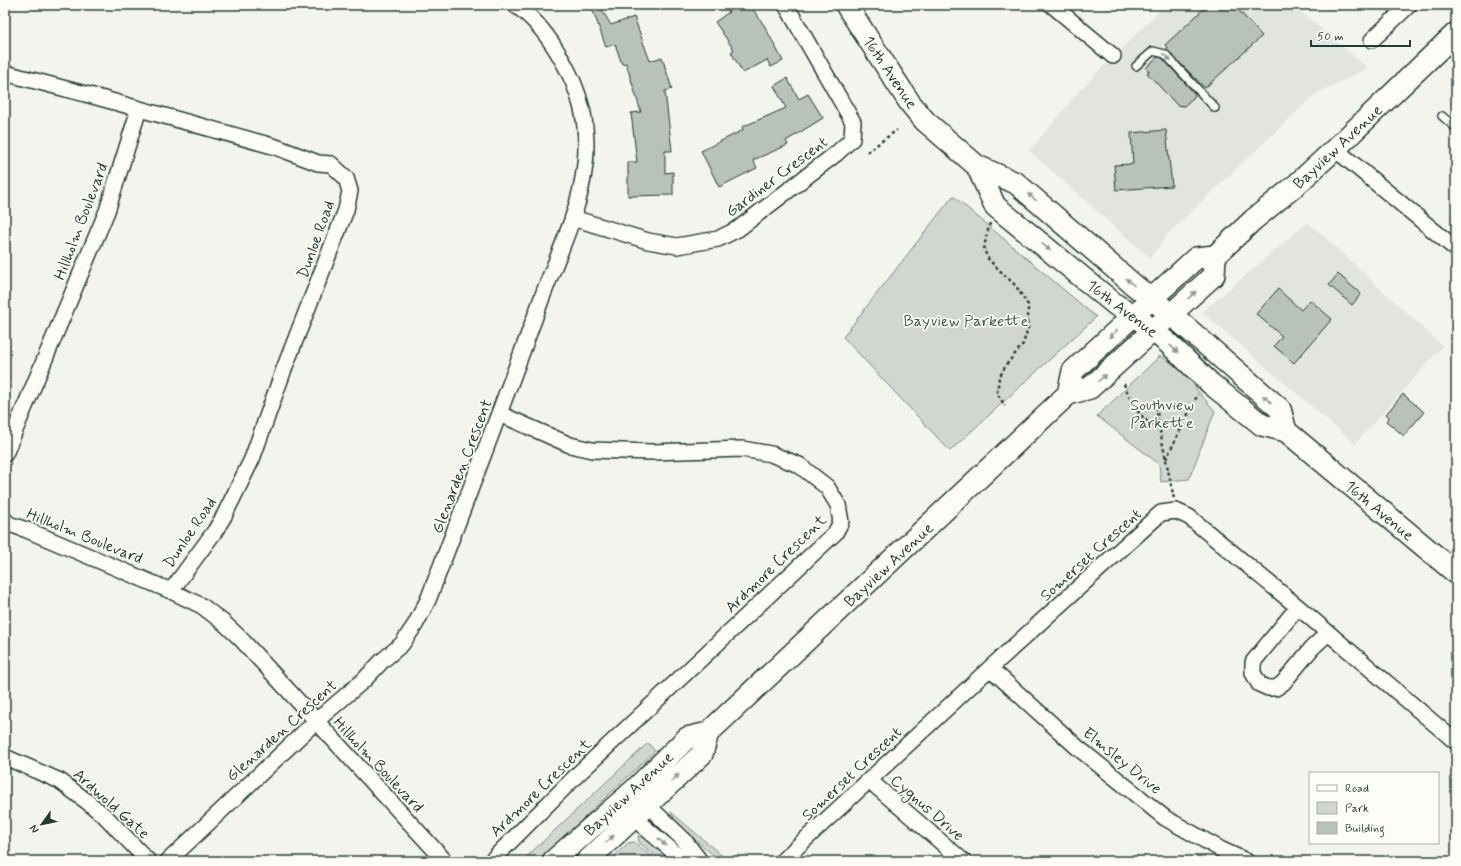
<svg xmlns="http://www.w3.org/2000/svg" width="1461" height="866" font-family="Mynerve,sans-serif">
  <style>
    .built { fill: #e2e5df }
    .green { fill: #d1d6d1; stroke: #788a82 }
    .building { fill: #b9c1bb; stroke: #1f3d34 }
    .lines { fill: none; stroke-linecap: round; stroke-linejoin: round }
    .service-casing { stroke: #1f3d34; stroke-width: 10 }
    .minor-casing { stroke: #1f3d34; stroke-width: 18 }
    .secondary-casing { stroke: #1f3d34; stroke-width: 24 }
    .path { stroke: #1f3d34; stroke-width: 2.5; stroke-dasharray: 3 3; stroke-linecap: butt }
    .service { stroke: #fdfcf7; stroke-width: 7 }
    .minor { stroke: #fdfcf7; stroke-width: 15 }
    .secondary { stroke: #fdfcf7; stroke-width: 21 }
    .oneway { fill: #8e9c96 }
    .labels { text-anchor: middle; stroke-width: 3.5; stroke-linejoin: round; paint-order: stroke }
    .street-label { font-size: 16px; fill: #1f3d34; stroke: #fdfcf7 }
    .park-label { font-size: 16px; fill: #435c53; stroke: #fdfcf7 }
  </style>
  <rect width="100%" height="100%" fill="#f4f4ef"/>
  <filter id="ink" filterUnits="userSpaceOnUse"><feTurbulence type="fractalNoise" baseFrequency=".025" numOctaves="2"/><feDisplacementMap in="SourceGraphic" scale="8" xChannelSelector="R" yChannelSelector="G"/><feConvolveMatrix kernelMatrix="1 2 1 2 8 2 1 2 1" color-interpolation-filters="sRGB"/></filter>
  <g filter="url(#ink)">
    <path class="built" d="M1165,5H1293L1368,68L1314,95L1168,234L1150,258L1029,151L1081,89Z
      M1308,222L1443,346L1355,444L1202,312Z"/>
    <path class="green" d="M953,196L1096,317L950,451L843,337Z
      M1160,356L1189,373L1196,389L1215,411L1189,479L1161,482L1159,464L1097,416Z
      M648,743L655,751L538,861H522Z
      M671,812L728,861H720L676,823Z
      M638,836L647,839L675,861H661L641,844L639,842Z
      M634,842L657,861H609L628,843Z"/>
    <path class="building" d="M591,5H599L611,25L634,17L650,61L662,57L672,89L665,91L672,151H665V173L673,172V195L628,196V162H637L631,113L641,112L626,63L622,64L615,44L606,47Z
      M732,5H750L764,25L783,61L771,67L767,60L743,73L731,52L734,50L715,22L729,12L727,9Z
      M1208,5H1234L1262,36L1205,88L1166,49L1168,48L1165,45Z
      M1157,57L1162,58L1195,94L1194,97L1184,106L1177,105L1147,73L1149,72L1146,68Z
      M787,78L799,99L808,94L823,118L786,141L788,145L753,160L757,168L719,187L701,151L743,130L742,127L786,108L774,86Z
      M1166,130L1172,186L1116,190L1114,165L1133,164L1131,133Z
      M1338,274L1361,294L1352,305L1329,285Z
      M1278,289L1301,310L1310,300L1332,319L1294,363L1274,346L1282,336L1256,314Z
      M1403,394L1424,412L1404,436L1386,421L1389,417L1386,414Z"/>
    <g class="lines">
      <g class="service-casing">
        <path id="service" d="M1136,66L1153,51L1165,54L1215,108
          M1442,116L1456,128"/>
      </g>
      <g class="minor-casing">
        <path id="minor" d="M1052,5L1113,56
          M1372,40L1409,5
          M5,73L93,96L276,147L318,163L331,164L346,178L350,191L346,210L284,369L252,459L224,516L215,531L171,591
          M1335,149L1456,249
          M573,218L648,241L677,246L718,239L738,229L837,153L852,139L853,122L786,5
          M5,454L107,211L139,109
          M5,520L9,524L27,530L171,591L202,606L224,623L240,638L445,861
          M1298,607L1253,662V673L1259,684L1268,688H1276L1283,683L1312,648L1328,633
          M990,668L1077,747L1165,818L1222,850L1246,861
          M5,757L60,781L85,800L106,817L148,861
          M870,781L963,861
          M640,798L684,840L700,861
          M628,810L643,826L676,854L699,861
          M168,861L315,722L364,680L382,661L402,644L415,625L428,600C466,501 504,402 540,303C556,258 580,213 585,164C587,149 586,125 582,109C574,74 546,25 515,5
          M491,861L578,774L835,533L841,522L838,505L827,487L799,465L771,454L742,449L652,452L592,450L570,445L500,414
          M782,861L990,668L1161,513L1176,511L1189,517L1298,607L1456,742"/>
      </g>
      <g class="secondary-casing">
        <path id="secondary" d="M846,5L910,103L925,121L977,166L1016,183L1135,286L1172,315L1280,409L1286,431
          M977,166L995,206L1116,305L1134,315L1168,343L1211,384L1262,425L1286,431L1456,573
          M1068,394L1073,371L1196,258L1215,256L1253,220L1296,185L1335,149L1456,33
          M553,861L633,791L687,738L708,733
          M587,861L702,754L708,733L1068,394L1090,388L1214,275L1215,256"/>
      </g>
      <path class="path" d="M867,152L897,130
        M990,223L986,237L984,250L989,260L1016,286L1028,305V328L1023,344L1006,365L999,378L997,393L1005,406
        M1124,384C1133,407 1139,417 1160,431L1174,499
        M1155,401L1160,430
        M1166,459L1198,394"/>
      <use href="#service" class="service"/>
      <use href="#minor" class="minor"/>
      <use href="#secondary" class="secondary"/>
    </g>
    <defs><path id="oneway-solid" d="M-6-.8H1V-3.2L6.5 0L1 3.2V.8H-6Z"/></defs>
    <g class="oneway">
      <use href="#oneway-solid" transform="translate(1167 57) rotate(40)"/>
      <use href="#oneway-solid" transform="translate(1032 197) rotate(-139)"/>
      <use href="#oneway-solid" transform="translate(1046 247) rotate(39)"/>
      <use href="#oneway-solid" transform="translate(1130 282) rotate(-139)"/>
      <use href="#oneway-solid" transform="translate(1192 295) rotate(-43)"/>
      <use href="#oneway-solid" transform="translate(1113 334) rotate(137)"/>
      <use href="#oneway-solid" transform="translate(1174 349) rotate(43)"/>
      <use href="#oneway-solid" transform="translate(1102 378) rotate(-42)"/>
      <use href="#oneway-solid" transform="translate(1267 399) rotate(-139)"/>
      <use href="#oneway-solid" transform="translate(675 778) rotate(-43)"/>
      <use href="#oneway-solid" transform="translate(610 839) rotate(-44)"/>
      <use href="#oneway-solid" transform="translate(662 842) rotate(41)"/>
    </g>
  </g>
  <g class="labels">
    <g class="street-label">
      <text transform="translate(891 72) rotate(56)" y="6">16th Avenue</text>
      <text transform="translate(1337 146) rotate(-43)" y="6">Bayview Avenue</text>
      <text transform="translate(776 176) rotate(-37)" y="6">Gardiner Crescent</text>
      <text transform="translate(80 221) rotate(-69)" y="6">Hillholm Boulevard</text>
      <text transform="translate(315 239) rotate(-70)" y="6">Dunloe Road</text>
      <text transform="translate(1123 308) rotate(37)" y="6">16th Avenue</text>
      <text transform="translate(461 466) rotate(-69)" y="6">Glenarden Crescent</text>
      <text transform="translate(1380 510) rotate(40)" y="6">16th Avenue</text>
      <text transform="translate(189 532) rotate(-56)" y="6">Dunloe Road</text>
      <text transform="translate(85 535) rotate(22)" y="6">Hillholm Boulevard</text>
      <text transform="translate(1090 554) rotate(-42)" y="6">Somerset Crescent</text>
      <text transform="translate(775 563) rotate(-44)" y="6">Ardmore Crescent</text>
      <text transform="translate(888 564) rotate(-43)" y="6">Bayview Avenue</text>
      <text transform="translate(281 730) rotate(-42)" y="6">Glenarden Crescent</text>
      <text transform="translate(1123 760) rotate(39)" y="6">Elmsley Drive</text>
      <text transform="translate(379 764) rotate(47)" y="6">Hillholm Boulevard</text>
      <text transform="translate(851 773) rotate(-43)" y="6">Somerset Crescent</text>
      <text transform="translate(540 787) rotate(-44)" y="6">Ardmore Crescent</text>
      <text transform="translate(628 793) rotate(-43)" y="6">Bayview Avenue</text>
      <text transform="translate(112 803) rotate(42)" y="6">Ardwold Gate</text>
      <text transform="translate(928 807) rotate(41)" y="6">Cygnus Drive</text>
    </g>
    <g class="park-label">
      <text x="966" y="326">Bayview Parkette</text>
      <text x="1162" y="410">Southview<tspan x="1162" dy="18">Parkette</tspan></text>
    </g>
  </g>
  <rect width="1461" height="866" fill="none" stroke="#fdfcf7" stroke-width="20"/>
  <rect x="10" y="10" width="1441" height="846" fill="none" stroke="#1f3d34" stroke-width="1.5" filter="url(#ink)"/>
  <rect x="1309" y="772" width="130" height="72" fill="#fdfcf7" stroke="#a4b0a9"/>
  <rect x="1317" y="785" width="20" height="6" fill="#fdfcf7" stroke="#a4b0a9"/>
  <text x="1345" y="792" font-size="12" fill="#1f3d34">Road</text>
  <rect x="1317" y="802" width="20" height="12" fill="#d1d6d1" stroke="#a4b0a9"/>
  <text x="1345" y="812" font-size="12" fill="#1f3d34">Park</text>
  <rect x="1317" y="822" width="20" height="12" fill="#b9c1bb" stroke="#a4b0a9"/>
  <text x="1345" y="832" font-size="12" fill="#1f3d34">Building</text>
  <g transform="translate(42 824) rotate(237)" stroke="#fdfcf7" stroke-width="3" paint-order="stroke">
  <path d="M0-3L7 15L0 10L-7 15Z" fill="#1f3d34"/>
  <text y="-6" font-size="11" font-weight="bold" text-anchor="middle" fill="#1f3d34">N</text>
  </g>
  <path d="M1311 40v6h99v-6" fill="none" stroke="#1f3d34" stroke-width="2"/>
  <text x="1317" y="40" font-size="12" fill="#1f3d34" stroke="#fdfcf7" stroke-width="3" paint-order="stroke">50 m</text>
</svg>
